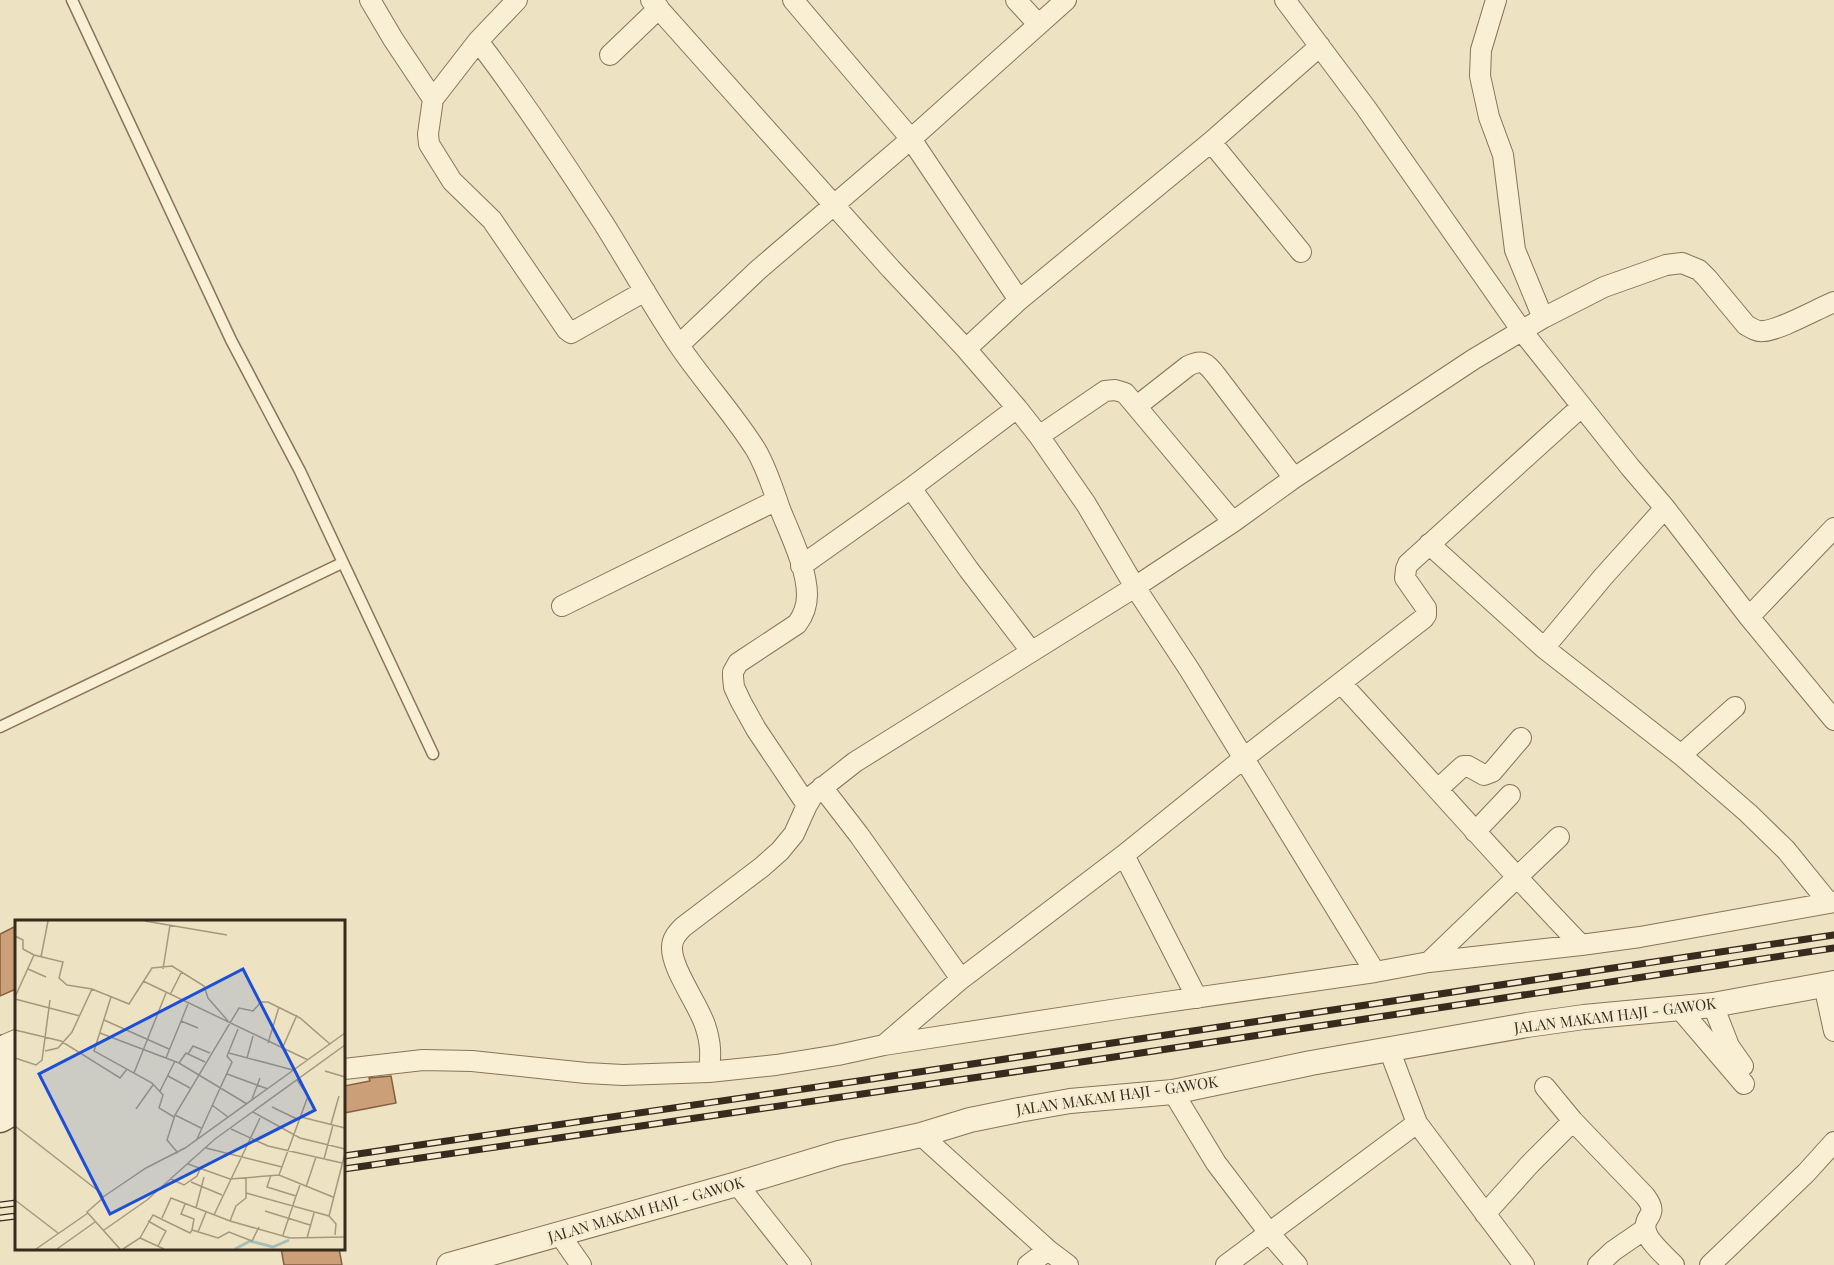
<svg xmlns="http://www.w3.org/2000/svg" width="1834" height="1265" font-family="'Playfair Display',serif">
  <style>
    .building { fill: #cb9f77; stroke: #865f3f; stroke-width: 1.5 }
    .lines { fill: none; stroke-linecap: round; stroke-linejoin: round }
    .service-casing { stroke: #877459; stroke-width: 13 }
    .minor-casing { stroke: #877459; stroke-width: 22 }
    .tertiary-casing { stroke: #877459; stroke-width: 26 }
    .secondary-casing { stroke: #68553c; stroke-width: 31 }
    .service { stroke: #f8efd4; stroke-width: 10 }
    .minor { stroke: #f8efd4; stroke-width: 20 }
    .tertiary { stroke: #f8efd4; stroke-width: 24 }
    .secondary { stroke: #f8efd4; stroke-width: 28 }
    .rail-casing { stroke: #362b1d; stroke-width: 7 }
    .rail { stroke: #f5ecd1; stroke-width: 4.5; stroke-dasharray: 14; stroke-linecap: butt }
    .labels { text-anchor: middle; stroke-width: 5; stroke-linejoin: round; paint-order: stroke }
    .street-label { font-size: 15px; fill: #362b1d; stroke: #f5ecd1 }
    .inset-river { fill: none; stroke: #a4c0b9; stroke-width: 3 }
    .inset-road { fill: none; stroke: #a4997f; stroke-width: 1.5 }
    .view { fill: #1d4ed8; fill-opacity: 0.15; stroke: #1d4ed8; stroke-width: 3 }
    .inset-edge { fill: none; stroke: #362b1d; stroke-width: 3 }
  </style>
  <rect width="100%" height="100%" fill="#ede2c1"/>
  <path class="building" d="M16,926V989L0,996V934Z
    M391,1076L396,1103L344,1113V1086L370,1081L369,1078Z
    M281,1248H339L342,1265H284Z"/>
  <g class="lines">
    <g class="service-casing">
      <path id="service" d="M72,0L231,340L300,471L433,754
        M0,727L342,563"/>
    </g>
    <g class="minor-casing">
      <path id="minor" d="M370,0L393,39L433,99
        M517,0L478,41C523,100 564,162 604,224C629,264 652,305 678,344C702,380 733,413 756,450C767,469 773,489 780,509C790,534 807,568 807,595C807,607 803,616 797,624L738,663L733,672V677L734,687L741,702L756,729L807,805
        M651,0L891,269L966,349L1017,408L1039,436L1086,504L1135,587L1189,669L1375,972
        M793,0L911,139L1019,300
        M1016,0L1038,24
        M1285,0L1366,108L1522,331L1630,467L1665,508L1749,617L1834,720
        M1496,0L1481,50L1480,76L1489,117L1503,155L1515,250L1543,318
        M478,41L433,99L428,134L429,144L452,181L492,220L567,330L571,333L645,291
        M610,55L659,8
        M1211,142L1301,252
        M679,345L758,270L911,139L1066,0
        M966,349L1019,300L1211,142L1320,46
        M1137,406L1188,366C1202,359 1205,362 1215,374L1294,478
        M1039,436L1105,391L1115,390L1125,393L1233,522
        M911,488L969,570L1031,651
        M1429,544L1544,648L1681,755L1748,813L1786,850L1829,903
        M801,566L911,488L1017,408
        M562,606L777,500
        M1749,617L1834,528
        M1544,648L1603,577L1665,508
        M1341,683C1422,771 1499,860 1581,945
        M1681,755L1735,707
        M822,787L859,835L961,979
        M1438,789L1463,766H1468L1484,775L1492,772L1521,738
        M1475,832L1510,795
        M1124,855L1197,998
        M1429,962L1559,837
        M1824,985L1834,1031
        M1713,1005L1729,1046L1743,1066
        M1679,1008L1744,1084
        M884,1045L961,979L1124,855L1244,758L1424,618L1426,615V608L1405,578L1406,569L1408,564L1581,407
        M0,1047L16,1040
        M1389,1049L1417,1123L1524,1265
        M344,1069L423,1060L472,1061L586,1073L623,1075L709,1072L776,1065L838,1055L884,1045L1124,1008L1375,972L1429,962L1581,945L1640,937L1834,902
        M709,1072C711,1054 711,1043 705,1025C698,1004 671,968 672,947C672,939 677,933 683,927L762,867L780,851L794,834L807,805L813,795L855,762L1135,587L1233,522L1294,478L1474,359L1543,318L1604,287L1666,265L1682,263L1699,270L1707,278L1746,325C1751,328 1757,332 1763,331C1778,331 1817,309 1834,302
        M1545,1087L1573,1121L1645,1196C1661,1217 1642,1214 1646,1231C1648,1241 1666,1257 1674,1265
        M1173,1092L1216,1163L1270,1234L1297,1265
        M921,1135L1048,1250L1068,1265
        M737,1184L801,1265
        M1485,1214L1530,1164L1573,1121
        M560,1235L581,1265
        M1028,1265L1048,1250
        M1226,1265L1417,1123
        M1598,1265L1613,1251L1645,1229
        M1710,1265L1806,1173L1834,1142"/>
    </g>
    <g class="tertiary-casing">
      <path id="tertiary" d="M449,1265L737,1184L839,1153L921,1135L970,1120L1019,1110L1070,1101L1173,1092L1311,1063L1527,1025L1584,1017L1713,1005L1834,983"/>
    </g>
    <g class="secondary-casing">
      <path id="secondary" d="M0,1050C9,1071 14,1090 9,1113L0,1118"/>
    </g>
    <use href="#service" class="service"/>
    <use href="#minor" class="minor"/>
    <use href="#tertiary" class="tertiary"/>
    <use href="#secondary" class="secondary"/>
    <g class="rail-casing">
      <path id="rail" d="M344,1156L865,1080L1834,935
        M344,1169L1048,1067L1834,948
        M0,1205L16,1203
        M0,1218L16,1216"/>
    </g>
    <use href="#rail" class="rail"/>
  </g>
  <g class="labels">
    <g class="street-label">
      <text transform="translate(1615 1016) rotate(-7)" y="5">JALAN MAKAM HAJI - GAWOK</text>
      <text transform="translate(1117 1096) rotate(-8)" y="5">JALAN MAKAM HAJI - GAWOK</text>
      <text transform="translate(646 1210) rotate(-16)" y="5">JALAN MAKAM HAJI - GAWOK</text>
    </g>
  </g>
  <g transform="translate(15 920)">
    <rect width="330" height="330" fill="#ede2c1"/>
    <path class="inset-river" d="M220,329L235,321L258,327L274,320"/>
    <path class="inset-road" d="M130,1L212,15M0,16L8,20V29L19,35L48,42L44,58L52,65L77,69L114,84L137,48L157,46L189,66L193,78L213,101M26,37L33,1M13,49L31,57M148,49L155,5M128,61L293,140M155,75L167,51M0,77L19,35M96,77L79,131L137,163L148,175L144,188L159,197M0,79L65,96M89,100L154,129M166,101L183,108M0,110L46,121L105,158L112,149M85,113L164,143L232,184M253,123L264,87M267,129L282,95M30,131L43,128L57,112L77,69M214,133L278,150M173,134L178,126L195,133M0,138L21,145L27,140L35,80M151,138L173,84M232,138L238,116M164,143L171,133L190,142M310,151L330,157M119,153L151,73M212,154L253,169M153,156L175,168M145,171L160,141M237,179L245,158M197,185L213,197M257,187L284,200M121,189L138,165M238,192L285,218L330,229M160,195L186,208M286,197L330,208M316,204L324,176M0,206L86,273L88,278L72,292L105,329M216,209L253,226L327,243M182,219L217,142L212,136L223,109M191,228L267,247M163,233L152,220L160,195L224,88L238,91L246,82H253L285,98L315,124M309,239L318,205M173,244L215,259L264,255L318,277M256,255L252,267L281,276L285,265M264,255L293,176L282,160M156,259L169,265L182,256L185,249M176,262L207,275M291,267L301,237M231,273L314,296L321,304L320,315M88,277L131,248L170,228L330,113M0,280L43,313M170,284L166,294L179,299L177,310M181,288L189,257M250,291L295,305M199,295L245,198M314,296L330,233M147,298L156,278L215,301L275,318L330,317M133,301L151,311L143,326M215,301L221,286L231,278V258M89,310L132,280L200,219L330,125M183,312L191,292M268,315L281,276M125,318L149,329M292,318L299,293M21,329L73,293M42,329L80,302M108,329L125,318L138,295L175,313L177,310L203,318L214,312L237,321L244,307"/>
    <path class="view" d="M228,49L300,190L95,294L24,154Z"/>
    <rect width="330" height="330" class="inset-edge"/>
  </g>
</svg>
